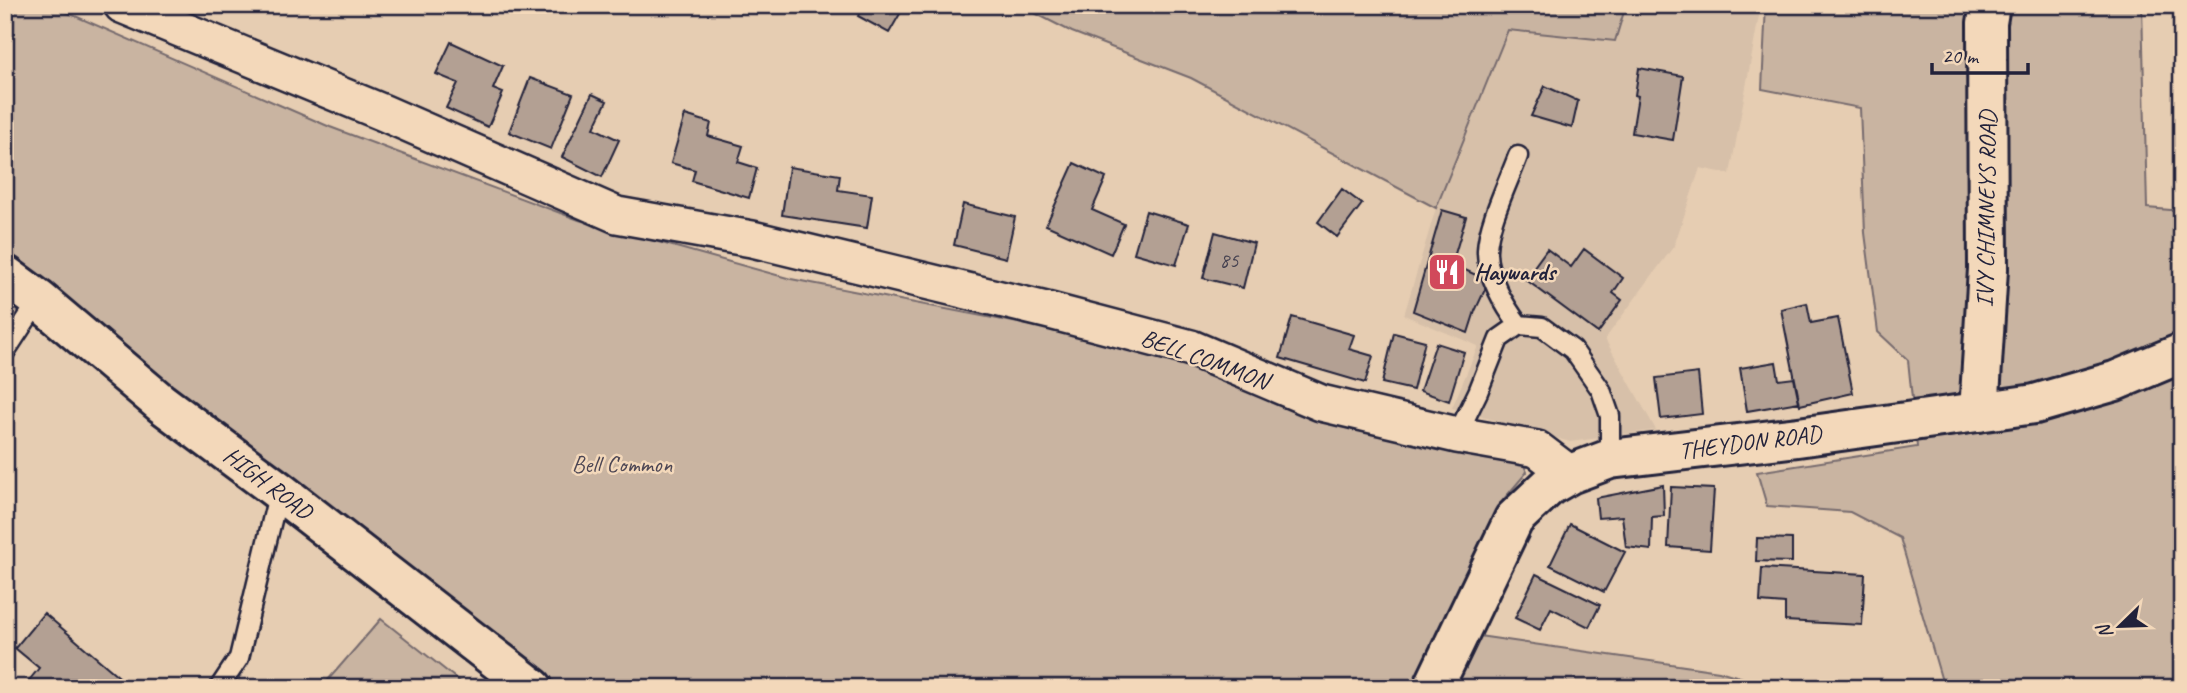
<svg xmlns="http://www.w3.org/2000/svg" width="2187" height="693" font-family="Caveat,sans-serif">
  <style>
    .built { fill: #d7c0a9 }
    .green { fill: #c9b4a1; stroke: #766b6e; stroke-width: 2 }
    .building { fill: #b3a093; stroke: #22223b; stroke-width: 2 }
    .lines { fill: none; stroke-linecap: round; stroke-linejoin: round }
    .service-casing { stroke: #22223b; stroke-width: 23 }
    .minor-casing { stroke: #22223b; stroke-width: 40 }
    .tertiary-casing { stroke: #22223b; stroke-width: 44 }
    .secondary-casing { stroke: #22223b; stroke-width: 44 }
    .service { stroke: #f3d8ba; stroke-width: 18 }
    .minor { stroke: #f3d8ba; stroke-width: 35 }
    .tertiary { stroke: #f3d8ba; stroke-width: 38 }
    .secondary { stroke: #f3d8ba; stroke-width: 38 }
    .labels { text-anchor: middle; stroke-width: 5; stroke-linejoin: round; paint-order: stroke }
    .number-label { font-size: 21px; fill: #464251 }
    .street-label { font-size: 24px; fill: #22223b; stroke: #f3d8ba }
    .poi-label { font-size: 24px; font-weight: bold; fill: #22223b; stroke: #f3d8ba; text-anchor: start }
    .park-label { font-size: 24px; fill: #4c4654; stroke: #f3d8ba }
  </style>
  <rect width="100%" height="100%" fill="#e6cdb2"/>
  <filter id="ink" filterUnits="userSpaceOnUse"><feTurbulence type="fractalNoise" baseFrequency=".0143" numOctaves="2"/><feDisplacementMap in="SourceGraphic" scale="14" xChannelSelector="R" yChannelSelector="G"/><feConvolveMatrix kernelMatrix="1 2 1 2 8 2 1 2 1" color-interpolation-filters="sRGB"/></filter>
  <g filter="url(#ink)">
    <path class="built" d="M1626,5H1761L1730,174L1700,168L1674,246L1605,339L1656,430L1570,442L1452,408L1478,346L1404,315L1436,208L1508,30L1615,41Z"/>
    <path class="green" d="M5,5H50L330,127L579,220L791,279L1178,354L1243,389L1396,435L1522,461L1527,472L1503,500L1412,688H548L5,262Z
      M1019,5H1626L1615,41L1508,30L1436,208L1191,78L1072,32Z
      M1766,5H2142L2147,208L2182,211V688H1944L1900,538L1850,512L1767,506L1757,472L1917,447L1908,360L1878,332L1865,233L1860,108L1762,89Z
      M381,619L468,688H321Z
      M1479,636L1719,671L1777,688H1451Z"/>
    <path class="building" d="M864,5H905L889,33L858,16Z
      M451,42L503,66L493,89L503,93L488,127L446,108L458,83L436,74Z
      M1639,68L1683,76L1673,140L1632,133L1638,96L1635,95Z
      M530,78L573,94L551,149L509,132Z
      M1545,86L1578,101L1572,128L1531,116Z
      M592,94L607,101L594,128L619,140L602,177L562,157Z
      M685,115L711,123L708,136L743,146L738,162L757,168L749,198L692,181L695,170L671,163Z
      M1074,163L1106,178L1092,210L1124,224L1111,254L1046,225Z
      M789,167L840,175L838,190L872,195L867,228L782,215Z
      M1342,189L1362,204L1337,237L1318,222Z
      M963,204L1015,217L1006,258L954,245Z
      M1442,210L1466,217L1452,264L1489,281L1475,311L1468,333L1413,311Z
      M1146,211L1189,224L1176,265L1134,253Z
      M1215,232L1254,243L1243,288L1203,278Z
      M1547,249L1571,267L1584,249L1623,278L1613,293L1622,300L1598,333L1525,279Z
      M1807,303L1811,323L1838,318L1853,393L1800,405L1781,309Z
      M1292,317L1354,335L1349,349L1373,356L1365,383L1280,358Z
      M1394,333L1425,341L1413,390L1382,383Z
      M1436,343L1464,352L1449,401L1420,391Z
      M1776,362L1779,380L1794,378L1799,402L1747,411L1740,368Z
      M1698,373L1702,414L1661,419L1656,378Z
      M1663,485L1664,516L1652,517L1651,550L1626,547L1622,516L1598,518L1596,498Z
      M1671,487L1714,489L1710,550L1668,547Z
      M1570,524L1625,552L1604,592L1550,565Z
      M1757,538L1792,539V562L1756,561Z
      M1762,568L1865,574L1862,625L1785,621V604L1760,602Z
      M1536,574L1600,605L1589,627L1551,608L1540,630L1515,618Z
      M44,613L132,688H65L62,685L59,688H23L39,668L15,648Z"/>
    <g class="lines">
      <g class="service-casing">
        <path id="service" d="M1518,156C1508,183 1488,223 1487,250C1486,274 1505,307 1519,325
          M5,352L39,300
          M1457,435L1478,392L1499,339L1519,325L1542,327L1573,350L1601,390L1610,416V459
          M219,688L239,658L279,491"/>
      </g>
      <g class="minor-casing">
        <path id="minor" d="M122,5L384,113L617,215L752,239L1050,311L1191,348L1321,403L1457,435L1537,449L1570,474"/>
      </g>
      <g class="tertiary-casing">
        <path id="tertiary" d="M1979,412L1988,269L1987,23L1990,5
          M1433,688L1514,519L1549,486L1570,474L1610,459L1798,437L2035,404L2115,381L2182,353"/>
      </g>
      <g class="secondary-casing">
        <path id="secondary" d="M5,275L39,300L161,403L279,491L533,688"/>
      </g>
      <use href="#service" class="service"/>
      <use href="#minor" class="minor"/>
      <use href="#tertiary" class="tertiary"/>
      <use href="#secondary" class="secondary"/>
    </g>
  </g>
  <defs>
    <g id="restaurant-square" transform="scale(2.0125)"><rect x="-9" y="-9" width="18" height="18" rx="4" fill="#d1495b" stroke="#f3d8ba"/><path d="M-5-6h1v4h1v-4h1v4h1v-4h1v5L-1.5 .5V6h-2V.5L-5-1ZM5-6V6H3V1.5H1.5Q1.5-4 5-6Z" fill="#fff"/></g>
  </defs>
  <g fill-rule="evenodd">
    <use href="#restaurant-square" x="1447" y="272"/>
  </g>
  <g class="labels">
    <g class="number-label">
      <text x="1229" y="267">85</text>
    </g>
    <g class="street-label">
      <text transform="translate(1986 209) rotate(-89)" y="8">IVY CHIMNEYS ROAD</text>
      <text transform="translate(1205 359) rotate(20)" y="8">BELL COMMON</text>
      <text transform="translate(1750 442) rotate(-7)" y="8">THEYDON ROAD</text>
      <text transform="translate(268 483) rotate(37)" y="8">HIGH ROAD</text>
    </g>
    <g class="poi-label">
      <text x="1474" y="280">Haywards</text>
    </g>
    <g class="park-label">
      <text x="622" y="472">Bell Common</text>
    </g>
  </g>
  <rect width="2187" height="693" fill="none" stroke="#f3d8ba" stroke-width="28"/>
  <rect x="14" y="14" width="2159" height="665" fill="none" stroke="#22223b" stroke-width="2.5" filter="url(#ink)"/>
  <g transform="translate(2120 626) rotate(247)" stroke="#f3d8ba" stroke-width="5" paint-order="stroke">
  <path d="M0-5L12 26L0 18L-12 26Z" fill="#22223b"/>
  <text y="-10" font-size="19" font-weight="bold" text-anchor="middle" fill="#22223b">N</text>
  </g>
  <path d="M1932 63v10h96v-10" fill="none" stroke="#22223b" stroke-width="3.5"/>
  <text x="1942" y="63" font-size="21" fill="#22223b" stroke="#f3d8ba" stroke-width="5" paint-order="stroke">20 m</text>
</svg>
